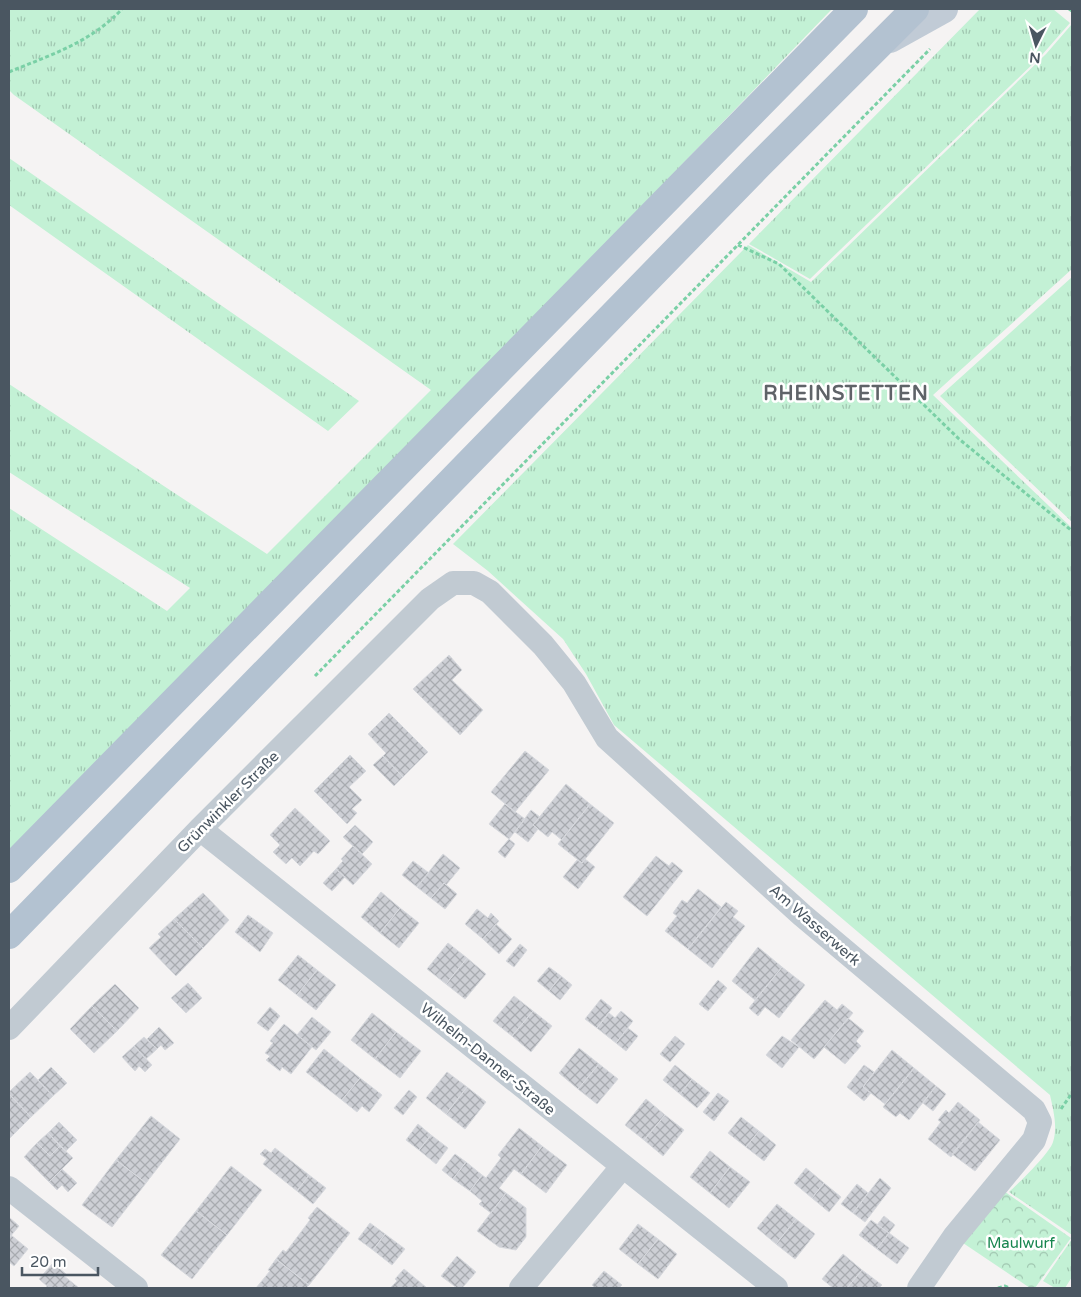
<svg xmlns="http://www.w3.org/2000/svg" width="1081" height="1297" font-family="'Varela Round',sans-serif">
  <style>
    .grass { fill: url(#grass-tufts) }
    .park { fill: url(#park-crowns) }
    .building { fill: url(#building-cross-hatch); stroke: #d7d9de }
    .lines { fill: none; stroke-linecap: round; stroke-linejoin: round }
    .path { stroke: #7ad0a6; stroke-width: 3; stroke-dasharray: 4 2.5; stroke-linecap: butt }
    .minor { stroke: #c1cad2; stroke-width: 24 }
    .secondary { stroke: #c1cbd6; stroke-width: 28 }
    .primary { stroke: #b3c2d1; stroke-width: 28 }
    .labels { text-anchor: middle; stroke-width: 5; stroke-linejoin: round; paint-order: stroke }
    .street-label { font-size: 15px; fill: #4a5661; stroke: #fff }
    .park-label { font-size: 15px; fill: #17864f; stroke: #fff }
    .district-label { font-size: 20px; font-weight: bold; letter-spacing: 1px; fill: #5f6368; stroke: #fff }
  </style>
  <defs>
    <pattern id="grass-tufts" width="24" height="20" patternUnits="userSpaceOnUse" patternTransform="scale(1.25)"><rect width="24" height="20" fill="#c3f1d5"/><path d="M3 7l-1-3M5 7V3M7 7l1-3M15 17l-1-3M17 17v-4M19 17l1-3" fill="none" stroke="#a0c6b0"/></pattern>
    <pattern id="park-crowns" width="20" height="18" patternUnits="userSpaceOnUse" patternTransform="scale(1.25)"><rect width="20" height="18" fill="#c3f1d5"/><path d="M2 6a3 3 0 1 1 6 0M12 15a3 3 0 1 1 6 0" fill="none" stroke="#a0c6b0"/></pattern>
    <pattern id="building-cross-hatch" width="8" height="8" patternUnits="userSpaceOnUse" patternTransform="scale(1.25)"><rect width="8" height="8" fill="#cdcfd5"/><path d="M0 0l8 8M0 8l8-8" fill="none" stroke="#a8abb0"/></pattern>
  </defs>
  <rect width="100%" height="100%" fill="#f5f3f3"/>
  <path class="grass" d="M9,9H832L579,271L9,853V508L167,611L190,588L9,472V384L267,554L431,390L14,95L9,90Z
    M980,9H1053L1070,23L1041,56L810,279L749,244Z
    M1072,24V269L933,395L1072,528V1235L1009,1192C1018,1184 1050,1153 1053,1142C1058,1127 1053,1109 1050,1095L614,725L586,674L563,639L488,571L453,544L748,245L811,282L1046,54Z
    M9,158L359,401L328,431L9,205Z
    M1072,277V522L940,396Z
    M1072,1239V1277L1065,1288H1055L1043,1281Z"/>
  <path class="park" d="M1001,1189L1071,1238L1035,1288H1030L963,1243Z"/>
  <path class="building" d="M449,655L462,670L452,680L483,710L460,735L413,689Z
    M389,713L428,752L403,777L383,756L386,753L368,734Z
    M525,751L549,770L515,812L491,792Z
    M350,755L366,771L349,787L362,800L352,809L357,813L347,824L314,791Z
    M383,756L403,777L394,786L373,765Z
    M566,784L590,804L562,840L552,832L548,837L533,825Z
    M505,804L525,819L509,839L489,824Z
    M590,804L614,823L582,863L558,844Z
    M295,808L330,841L318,854L314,851L300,866L292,858L286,864L273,852L280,845L270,835Z
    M531,810L540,817L533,825L538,829L528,842L515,832Z
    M355,825L373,842L362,854L343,837Z
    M509,839L515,844L505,858L498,852Z
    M353,846L372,864L353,885L336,869L343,861L341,859Z
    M443,854L460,868L446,885L444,883L431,898L417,887Z
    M656,856L669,866L672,862L683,871L647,916L623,897Z
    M585,859L595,867L578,889L563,877L577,860L582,863Z
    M413,861L429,873L417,887L402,875Z
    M336,869L345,877L332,891L323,883Z
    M444,883L457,894L445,909L431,898Z
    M698,889L721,907L688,949L665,931L677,916L673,913L682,900L687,903Z
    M381,892L400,908L380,933L361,917Z
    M203,893L229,920L203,948L174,919Z
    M726,902L738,911L733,917L745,926L712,968L688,949Z
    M400,908L419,923L399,948L380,933Z
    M477,909L488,918L491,913L499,921L483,939L465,924Z
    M248,915L273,933L260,952L235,932Z
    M174,919L203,948L176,976L149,948L161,937L158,934Z
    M496,924L512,939L499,954L483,939Z
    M448,943L467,958L446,984L427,969Z
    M520,944L527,950L514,967L506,961Z
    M758,947L782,967L755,1000L732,981Z
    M298,955L317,970L297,995L278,980Z
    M467,958L486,974L465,999L446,984Z
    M549,967L561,976L549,991L537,981Z
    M782,967L805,985L779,1018L765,1007L758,1016L749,1008Z
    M317,970L336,985L316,1010L297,995Z
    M561,976L572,985L560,1000L549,991Z
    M718,980L727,988L708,1011L699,1004Z
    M188,983L202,998L186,1013L171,998Z
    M115,984L139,1008L117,1031L92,1006Z
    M514,996L533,1011L512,1036L493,1021Z
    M601,999L612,1008L597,1028L585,1019Z
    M825,1000L837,1010L842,1004L853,1013L814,1059L791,1040Z
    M92,1006L117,1031L94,1053L70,1029Z
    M270,1007L280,1016L268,1031L257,1023Z
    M533,1011L552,1026L531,1052L512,1036Z
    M621,1011L633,1021L616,1043L597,1028L609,1013L615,1018Z
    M372,1013L396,1032L375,1059L351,1040Z
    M312,1017L331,1032L316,1050L297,1035Z
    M848,1018L864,1031L856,1041L861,1046L845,1064L824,1047Z
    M284,1024L312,1047L291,1074L282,1067L280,1071L266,1060L270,1056L265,1053L273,1043L270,1041Z
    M159,1027L174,1043L165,1050L161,1045L157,1049L147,1039Z
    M628,1028L638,1036L626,1051L616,1043Z
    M396,1032L421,1051L400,1078L375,1059Z
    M675,1036L685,1044L670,1062L660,1054Z
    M782,1036L799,1047L782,1068L766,1055Z
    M144,1037L157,1049L146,1059L134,1046Z
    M134,1046L152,1065L145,1072L139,1066L135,1071L122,1057Z
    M579,1048L599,1064L578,1089L559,1073Z
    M324,1049L360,1078L342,1100L306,1072Z
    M892,1050L914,1068L885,1104L863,1087Z
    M599,1064L618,1079L597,1104L578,1089Z
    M675,1065L692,1079L680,1094L663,1080Z
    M864,1065L874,1072L863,1087L871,1093L864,1101L847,1087Z
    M51,1067L67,1083L53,1096L38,1080Z
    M914,1068L936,1086L909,1120L900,1113L896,1117L883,1107Z
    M30,1072L53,1096L31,1117L9,1094V1092Z
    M447,1072L467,1087L446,1114L426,1098Z
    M360,1078L382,1095L369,1112L362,1106L357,1112L342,1100Z
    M692,1079L710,1093L697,1108L680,1094Z
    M936,1086L946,1094L933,1111L923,1103Z
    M467,1087L486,1102L465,1129L446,1114Z
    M409,1090L417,1097L403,1115L394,1108Z
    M718,1093L729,1101L714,1121L703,1112Z
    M9,1094L31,1117L9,1139Z
    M646,1099L665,1115L644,1140L625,1125Z
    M958,1102L980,1120L951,1157L928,1139L941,1122L938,1120L946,1110L949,1113Z
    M665,1115L684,1130L663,1156L644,1140Z
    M151,1116L180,1139L146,1183L116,1160Z
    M741,1117L759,1131L746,1147L728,1133Z
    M59,1122L77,1140L66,1151L48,1133Z
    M978,1122L1000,1140L975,1171L952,1154Z
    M418,1124L431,1135L419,1150L406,1140Z
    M519,1128L542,1146L521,1174L514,1169L499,1188L506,1193L491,1213L479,1204L482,1201L470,1191L482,1175L486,1178L501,1158L498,1155Z
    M759,1131L776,1145L764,1161L746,1147Z
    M48,1133L60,1146L50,1156L37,1143Z
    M431,1135L448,1148L436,1164L419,1150Z
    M37,1143L50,1156L60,1146L73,1158L49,1182L24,1157Z
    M542,1146L567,1165L546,1193L521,1174Z
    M275,1148L309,1175L297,1191L263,1164L267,1159L260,1154L265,1149L271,1153Z
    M710,1151L730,1167L710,1193L690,1177Z
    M455,1154L466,1162L453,1179L442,1170Z
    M116,1160L146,1183L112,1227L82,1205Z
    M466,1162L482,1175L470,1191L453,1179Z
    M231,1166L262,1190L227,1235L196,1211Z
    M730,1167L750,1182L729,1208L710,1193Z
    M806,1168L824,1183L812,1198L794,1183Z
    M62,1169L77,1183L68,1192L62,1185L57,1190L49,1182Z
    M309,1175L326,1188L313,1204L297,1191Z
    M880,1178L891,1188L865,1222L853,1213Z
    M824,1183L841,1197L829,1212L812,1198Z
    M857,1184L868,1193L853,1213L841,1204Z
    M506,1193L526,1208V1237L516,1250L499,1247L477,1231Z
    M777,1204L796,1219L776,1244L757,1228Z
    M317,1207L350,1233L309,1285L276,1259L283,1250L286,1252L310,1220L308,1218Z
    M196,1211L227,1235L192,1279L161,1255Z
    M884,1216L895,1225L889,1233L877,1225Z
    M10,1218L19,1226L9,1238V1219Z
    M796,1219L815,1234L795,1259L776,1244Z
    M871,1220L889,1233L877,1249L859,1235Z
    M370,1223L385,1234L373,1250L358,1239Z
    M638,1224L658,1239L638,1264L619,1249Z
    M889,1233L909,1248L897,1264L877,1249Z
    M385,1234L405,1249L392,1265L373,1250Z
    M11,1235L28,1249L14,1266L9,1262V1238Z
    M658,1239L677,1254L658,1279L638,1264Z
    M843,1254L862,1270L847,1288H833L822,1279Z
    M457,1256L476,1272L462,1288H457L441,1276Z
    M276,1259L309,1285L306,1288H256L270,1271L268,1270Z
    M53,1263L66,1274L64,1276L79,1288H45L47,1286L39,1279Z
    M404,1269L427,1288H390L397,1281L395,1279Z
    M862,1270L882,1285L879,1288H847Z
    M604,1271L622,1285L619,1288H595L592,1285Z"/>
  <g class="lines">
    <path class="path" d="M1069,9L1072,11
      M9,72C50,55 90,43 122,9
      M738,245L779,264L959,439L1072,531
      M315,676L930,49
      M1061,1109L1072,1093
      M998,1288L1005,1286L1009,1288"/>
    <path class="minor" d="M200,829L776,1288
      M9,1028L200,829L430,599L453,583H474L490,592L543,645L574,683L607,738L802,915L1034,1110L1040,1122L1034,1140L954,1237L919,1288
      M9,1188L136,1288
      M521,1288L623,1166"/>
    <path class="secondary" d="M890,39L944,9"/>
    <path class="primary" d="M9,869L854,9
      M9,935L757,167L915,9"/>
  </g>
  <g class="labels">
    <g class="street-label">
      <text transform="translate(228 802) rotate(-45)" y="5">Grünwinkler Straße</text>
      <text transform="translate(815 925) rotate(41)" y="5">Am Wasserwerk</text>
      <text transform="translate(488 1059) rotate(39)" y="5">Wilhelm-Danner-Straße</text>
    </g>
    <g class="park-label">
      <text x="1021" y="1248">Maulwurf</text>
    </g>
    <g class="district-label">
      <text x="846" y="400">RHEINSTETTEN</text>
    </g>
  </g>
  <rect width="1081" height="1297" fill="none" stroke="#4a5661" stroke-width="20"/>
  <g transform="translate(1036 45) rotate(185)" stroke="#ffffff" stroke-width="4" paint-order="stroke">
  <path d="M0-4L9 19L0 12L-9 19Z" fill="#4a5661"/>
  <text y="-8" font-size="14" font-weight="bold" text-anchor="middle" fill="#4a5661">N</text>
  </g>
  <path d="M22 1267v8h76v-8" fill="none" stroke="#4a5661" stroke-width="2.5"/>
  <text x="30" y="1267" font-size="15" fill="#4a5661" stroke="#ffffff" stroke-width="4" paint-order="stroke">20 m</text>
</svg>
